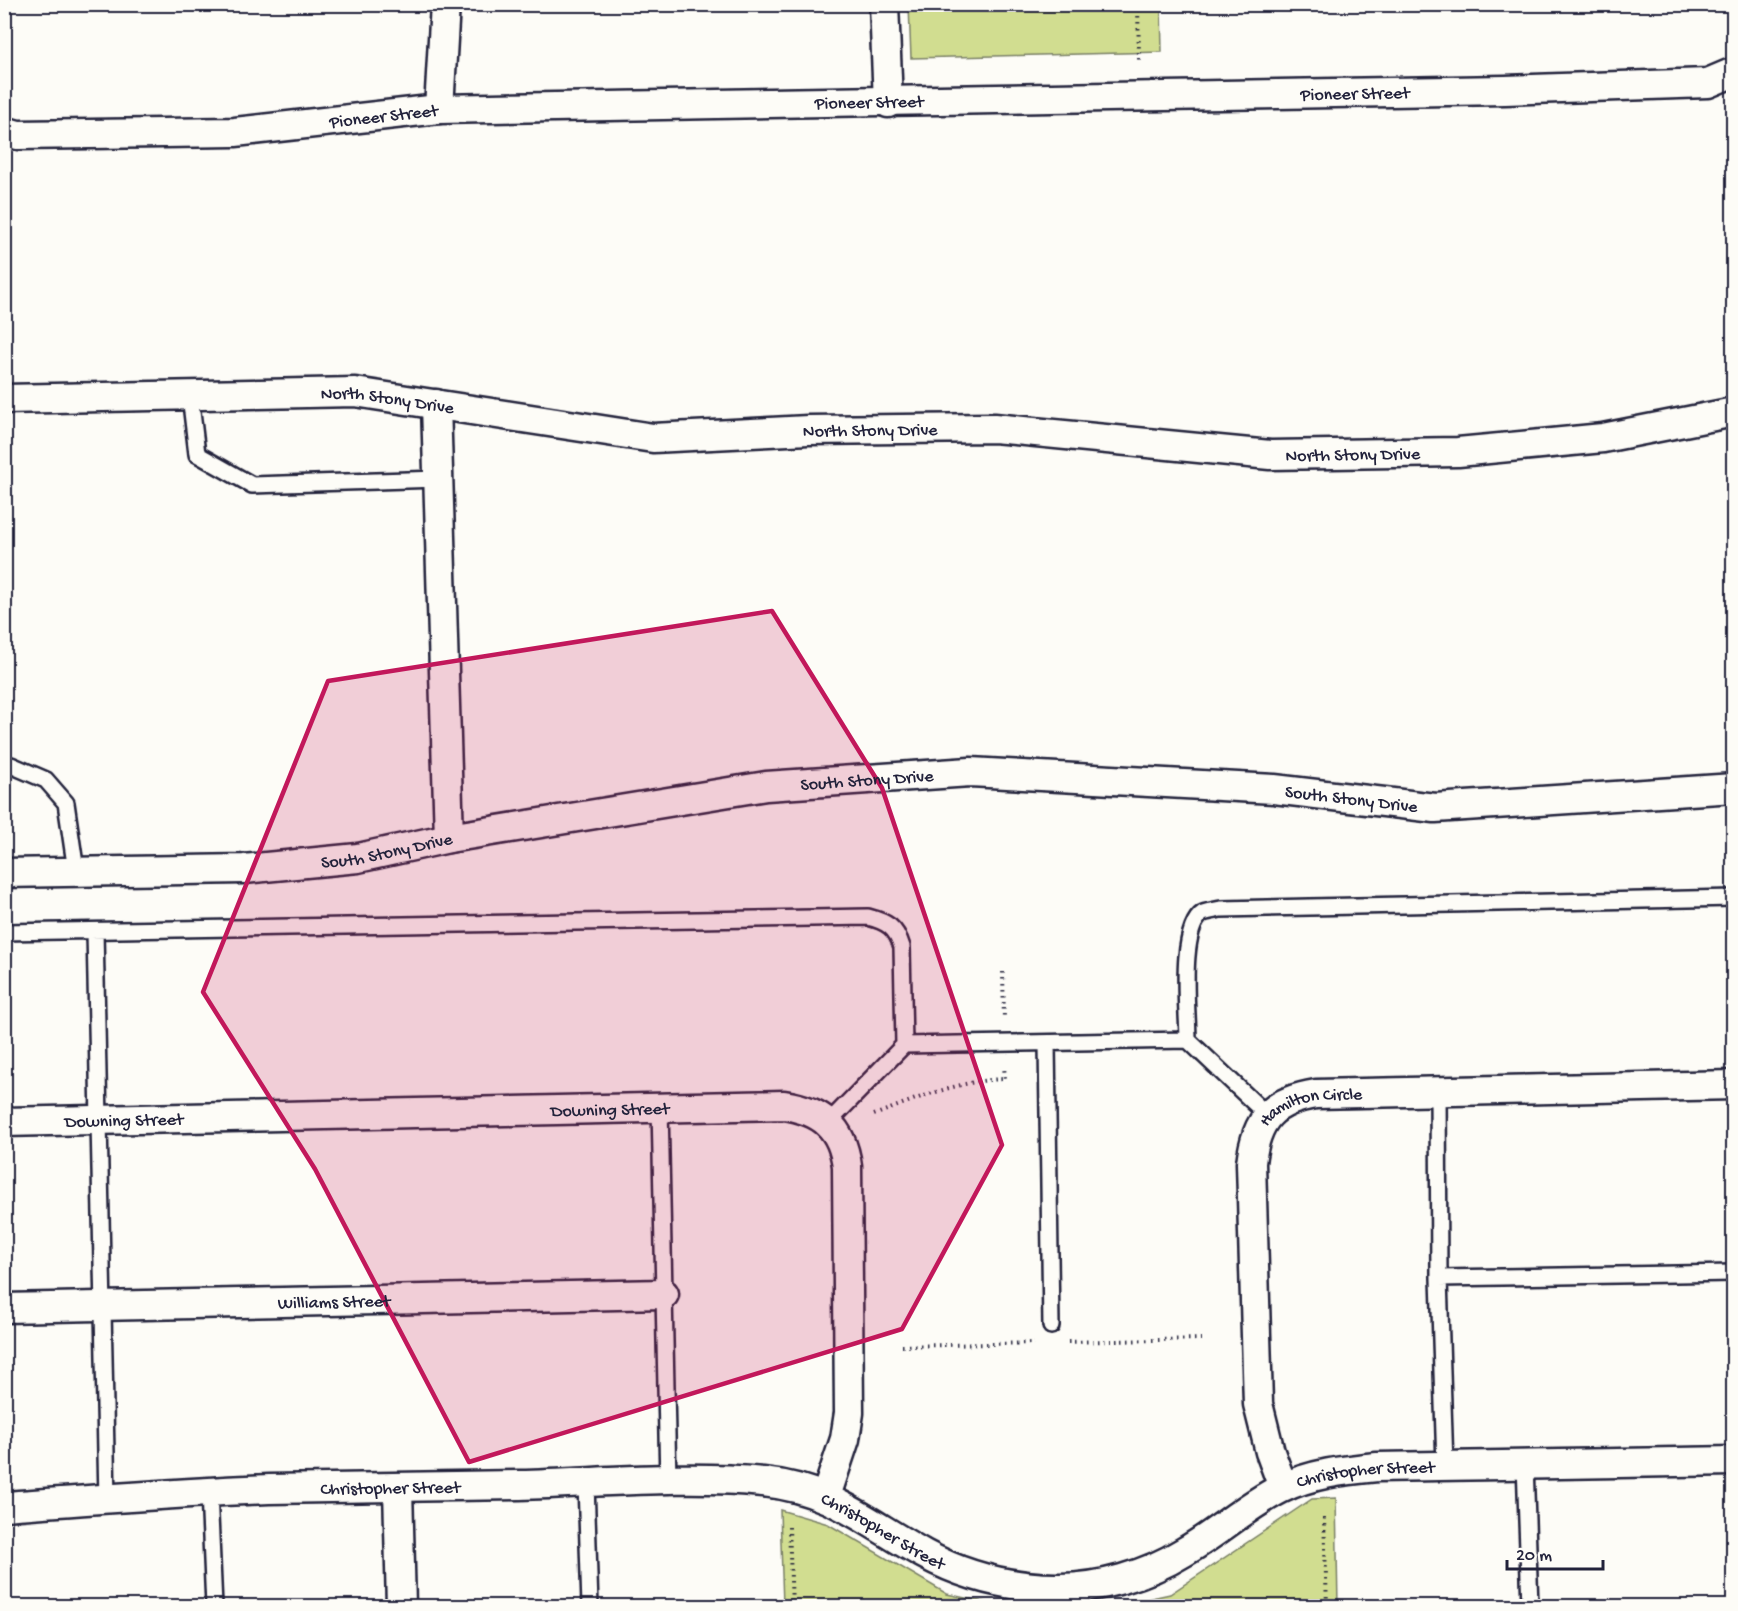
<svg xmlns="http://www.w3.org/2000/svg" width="1738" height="1611" font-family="'Gochi Hand',sans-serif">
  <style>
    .green { fill: #d1dd90; stroke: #7a8066; stroke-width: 1.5 }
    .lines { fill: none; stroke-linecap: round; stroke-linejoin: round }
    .lane-casing { stroke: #22223b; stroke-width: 20 }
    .street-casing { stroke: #22223b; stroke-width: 33 }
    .path { stroke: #22223b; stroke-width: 4; stroke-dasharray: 1.5 4.5; stroke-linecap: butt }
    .lane { stroke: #fdfcf7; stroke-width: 15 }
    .street { stroke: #fdfcf7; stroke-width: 28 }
    .marked { fill: #c2185b; fill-opacity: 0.2; stroke: #c2185b; stroke-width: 4.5; stroke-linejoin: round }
    .labels { text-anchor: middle; stroke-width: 5; stroke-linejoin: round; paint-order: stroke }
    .street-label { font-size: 18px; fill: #22223b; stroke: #fdfcf7 }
  </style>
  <rect width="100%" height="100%" fill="#fdfcf7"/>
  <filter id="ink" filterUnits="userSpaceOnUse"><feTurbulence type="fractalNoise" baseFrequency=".0167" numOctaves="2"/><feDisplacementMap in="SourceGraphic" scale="12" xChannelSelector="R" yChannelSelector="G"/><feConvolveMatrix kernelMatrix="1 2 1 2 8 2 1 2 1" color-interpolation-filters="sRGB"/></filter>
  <g filter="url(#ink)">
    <path class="green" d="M909,5H1161L1162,52L911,58Z
      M1336,1498L1338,1606H1115L1170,1594L1312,1499Z
      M780,1510L828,1524L947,1594L1002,1606H783Z"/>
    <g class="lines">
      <g class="lane-casing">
        <path id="lane" d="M190,395L197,454L252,485L439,479
          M4,765H11L46,780L66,803L76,871
          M95,931L107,1500
          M4,932L868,917C887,922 896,927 902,947L904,1045
          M1188,1040C1188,1013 1178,929 1203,913C1208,911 1216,910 1221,909L1734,898
          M1047,1044L1051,1326
          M1438,1091L1439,1278L1445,1466
          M660,1107L668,1481
          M828,1123L904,1045L1188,1040L1267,1115
          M1439,1278L1734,1273
          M1525,1464L1530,1606
          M586,1483L590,1606
          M209,1492L214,1606"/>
      </g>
      <g class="street-casing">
        <g id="street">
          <path d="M884,4L888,103"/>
          <path d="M439,109L445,4"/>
          <path id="s1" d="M4,131L18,135L235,132L439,109L1505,90L1708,83L1734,72"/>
          <path id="s2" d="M4,399L355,392L653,438L808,430L994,428L1270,455L1458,452L1603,438L1734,412"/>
          <path d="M436,404L449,838"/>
          <path id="s3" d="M4,873L244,869L358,858L449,838L766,786L970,772L1274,789L1435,808L1734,788"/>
          <path id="s4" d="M4,1122L784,1105C822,1111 842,1127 847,1166L849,1413L845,1439L826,1496"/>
          <path id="s5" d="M4,1308L664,1294"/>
          <path id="s6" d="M1283,1487L1270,1452L1258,1404L1251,1163C1256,1119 1272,1101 1316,1094L1734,1085"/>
          <path d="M398,1488L401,1606"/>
          <path id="s7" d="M4,1506C93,1500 181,1492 269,1489C352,1487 436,1487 520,1485C599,1483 684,1474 763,1482C832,1489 867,1523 924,1554C964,1576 1010,1587 1055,1588C1099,1589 1147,1575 1184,1552C1217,1533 1245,1507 1280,1489C1310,1474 1344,1470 1377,1467L1734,1461"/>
        </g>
      </g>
      <path class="path" d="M1138,4L1139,60
        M1003,972L1004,1020
        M874,1115C916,1099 959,1080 1005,1079L1004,1066
        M1068,1342L1201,1339
        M902,1346L1034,1343
        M1324,1518L1327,1606
        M789,1527L792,1606"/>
      <use href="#lane" class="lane"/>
      <use href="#street" class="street"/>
    </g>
  </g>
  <path class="marked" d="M772,611L882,788L1002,1145L902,1329L469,1462L315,1169L203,992L328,681Z"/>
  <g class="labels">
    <g class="street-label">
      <text dy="6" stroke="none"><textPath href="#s1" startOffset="1353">Pioneer Street</textPath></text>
      <text dy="6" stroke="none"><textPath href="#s1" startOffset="867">Pioneer Street</textPath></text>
      <text dy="6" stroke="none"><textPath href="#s1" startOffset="381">Pioneer Street</textPath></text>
      <text dy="6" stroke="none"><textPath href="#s2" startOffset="384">North Stony Drive</textPath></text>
      <text dy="6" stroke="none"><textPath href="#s2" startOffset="870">North Stony Drive</textPath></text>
      <text dy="6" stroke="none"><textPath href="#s2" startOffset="1354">North Stony Drive</textPath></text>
      <text dy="6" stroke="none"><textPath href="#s3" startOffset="870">South Stony Drive</textPath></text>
      <text dy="6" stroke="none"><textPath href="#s3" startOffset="1356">South Stony Drive</textPath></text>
      <text dy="6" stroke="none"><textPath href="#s3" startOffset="384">South Stony Drive</textPath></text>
      <text dy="6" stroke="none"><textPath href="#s4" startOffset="606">Downing Street</textPath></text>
      <text dy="6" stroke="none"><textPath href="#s6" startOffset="424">Hamilton Circle</textPath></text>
      <text dy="6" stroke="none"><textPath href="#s4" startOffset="120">Downing Street</textPath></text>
      <text dy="6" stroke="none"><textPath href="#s5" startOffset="330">Williams Street</textPath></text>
      <text dy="6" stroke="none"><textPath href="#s7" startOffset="1413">Christopher Street</textPath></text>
      <text dy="6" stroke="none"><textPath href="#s7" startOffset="387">Christopher Street</textPath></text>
      <text dy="6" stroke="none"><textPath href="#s7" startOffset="891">Christopher Street</textPath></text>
    </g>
  </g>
  <rect width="1738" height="1611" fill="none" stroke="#fdfcf7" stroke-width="24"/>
  <rect x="12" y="12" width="1714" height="1587" fill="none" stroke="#22223b" stroke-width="2" filter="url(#ink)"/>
  <path d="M1507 1560v9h96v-9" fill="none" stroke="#22223b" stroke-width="3"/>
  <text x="1516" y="1560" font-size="18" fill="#22223b" stroke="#fdfcf7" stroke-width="4.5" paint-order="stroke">20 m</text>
</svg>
